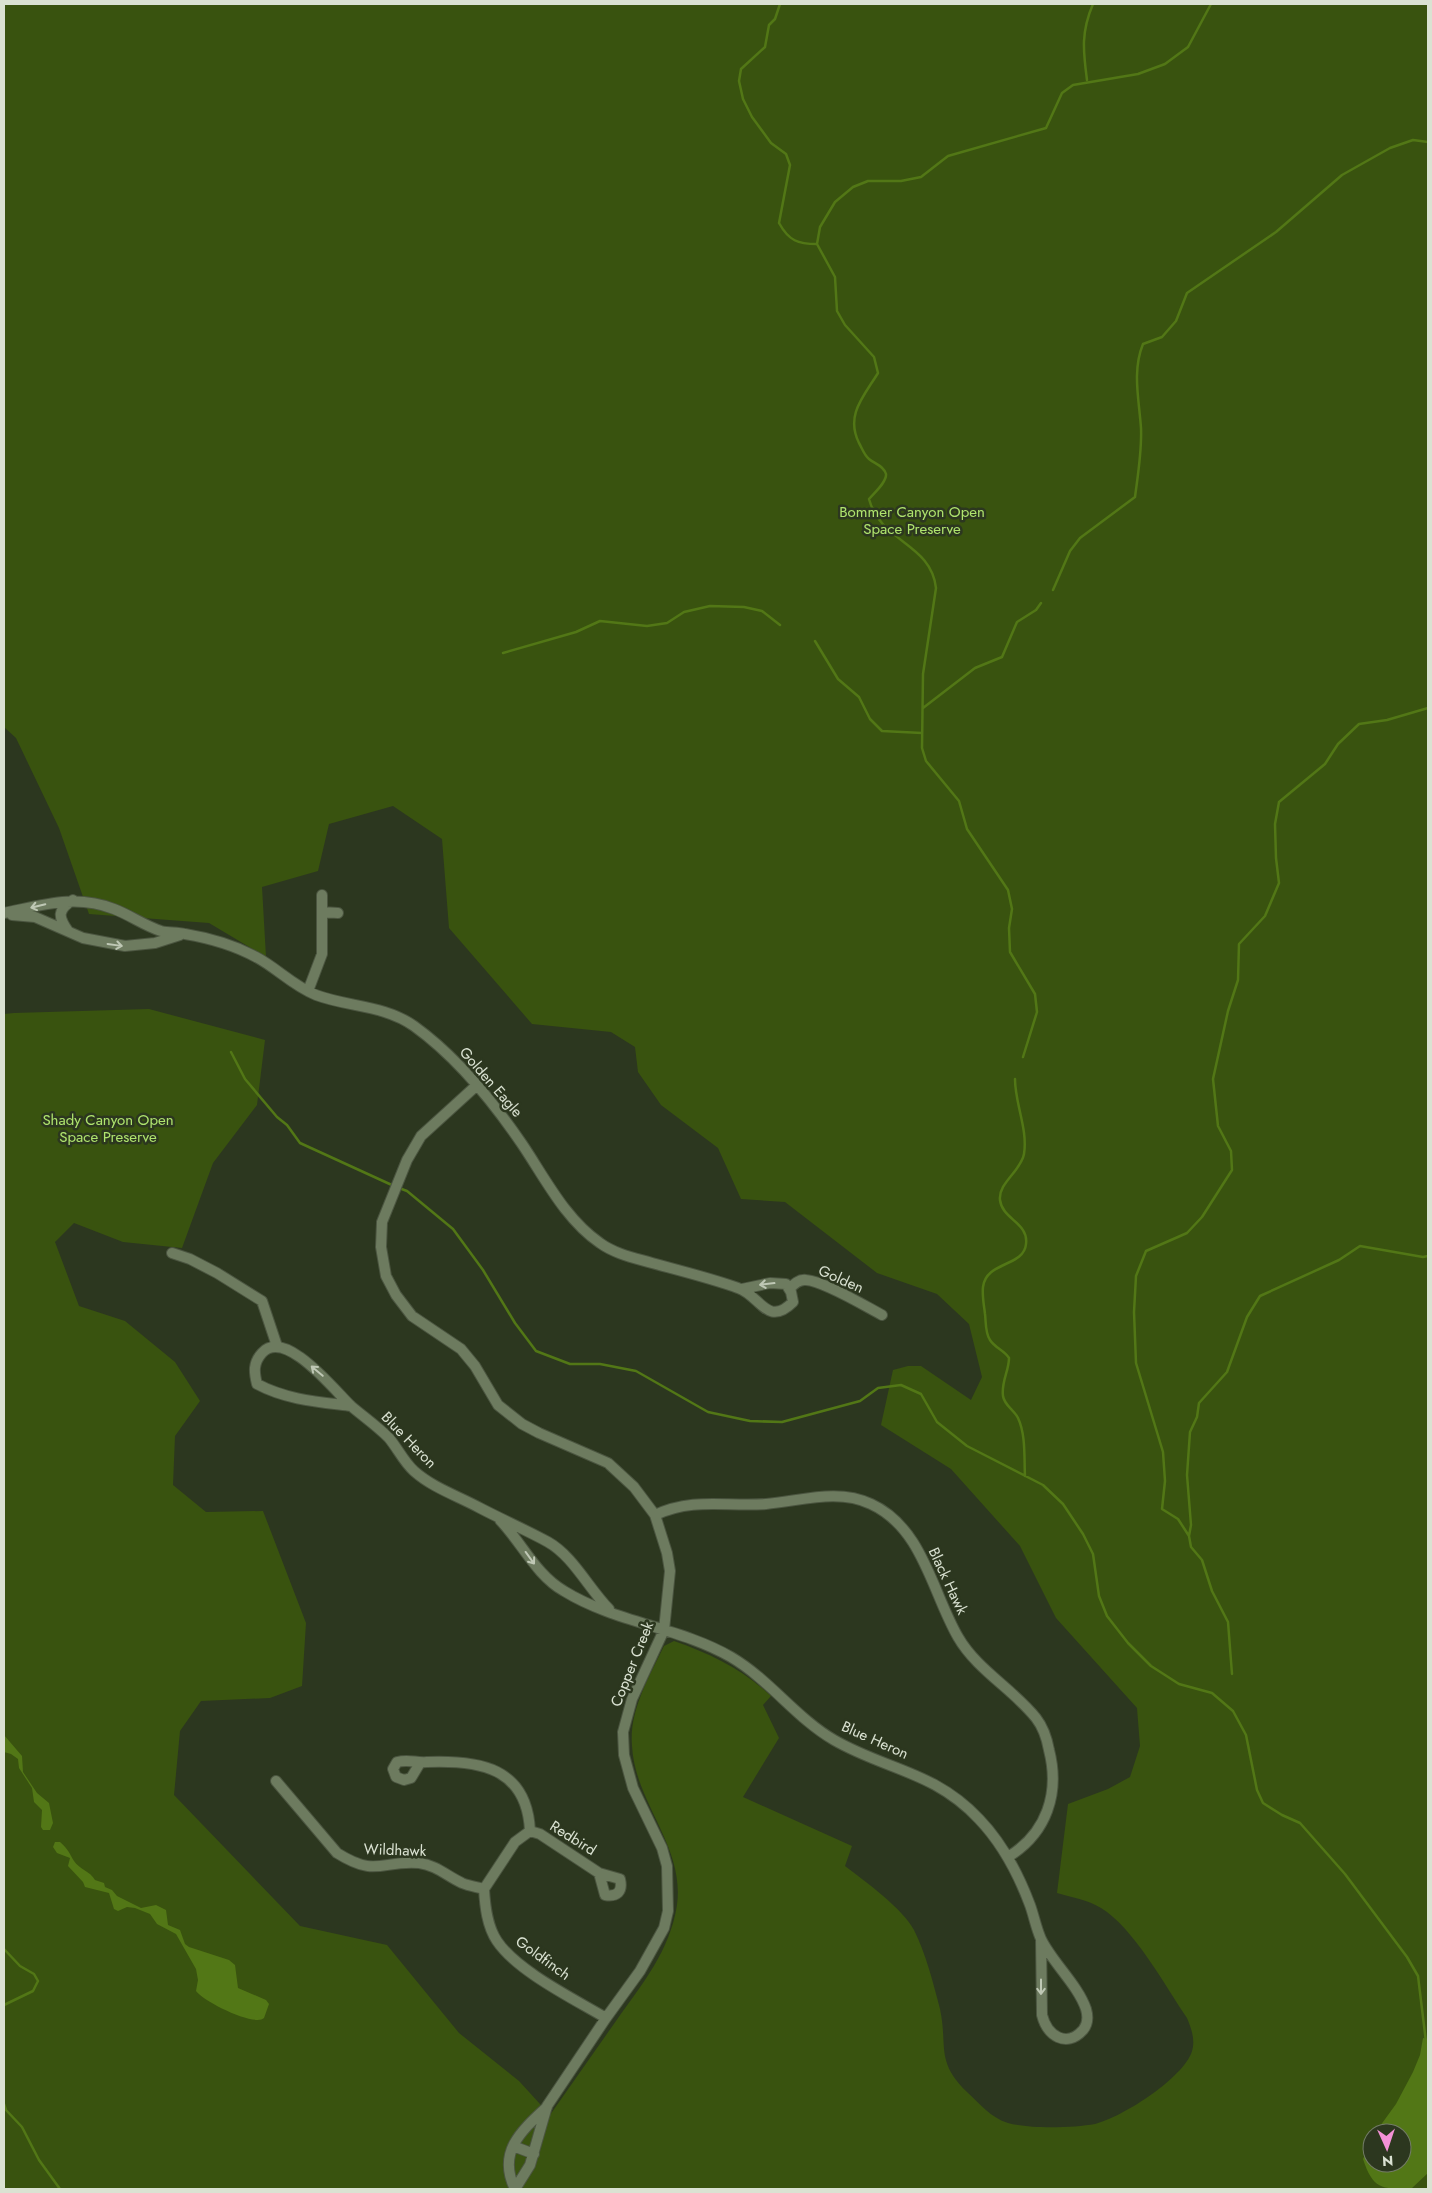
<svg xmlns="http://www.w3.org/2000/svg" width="1432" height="2193" font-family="Jost,sans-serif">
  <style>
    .green { fill: #39530f; fill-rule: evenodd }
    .water { fill: #527716 }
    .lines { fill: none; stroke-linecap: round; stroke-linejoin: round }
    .stream { stroke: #527716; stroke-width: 2.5 }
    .minor-casing { stroke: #4b5540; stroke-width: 12 }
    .minor { stroke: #6d7b5f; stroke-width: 10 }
    .oneway { stroke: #bfc8b5 }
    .labels { text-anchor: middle; stroke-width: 5; stroke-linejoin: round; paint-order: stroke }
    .park-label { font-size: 15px; fill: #afe46e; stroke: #2c371f }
    .street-label { font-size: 15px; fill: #dae2d2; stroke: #2c371f }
  </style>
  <rect width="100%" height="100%" fill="#2c371f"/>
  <path class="green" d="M4,4H1428V2189H4V1014L14,1013L149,1009L265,1040L257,1105L213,1163L182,1248L123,1242L74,1223L55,1242L79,1306L125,1321L175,1362L200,1401L175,1436L173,1485L206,1512L263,1511L306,1623L302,1686L270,1698L201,1701L180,1731L174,1795L300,1926L387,1945L459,2033L519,2081L550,2115C572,2084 594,2052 616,2021C642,1984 670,1951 677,1905C685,1846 635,1803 632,1746C629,1711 649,1677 664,1646L674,1641C711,1654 742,1669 771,1696L763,1705L779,1738L743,1797L852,1846L845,1866C865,1881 903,1909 914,1930C926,1954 933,1982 940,2009C948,2046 935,2061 967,2092C979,2103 991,2118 1008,2123C1029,2129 1073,2128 1095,2124C1122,2117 1179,2081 1191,2054C1196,2042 1192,2030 1187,2018C1166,1987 1133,1927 1101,1908C1088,1900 1071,1897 1057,1893L1068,1804L1108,1789L1130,1777L1140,1746L1137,1708L1056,1618L1020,1546L951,1469L881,1425L893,1370L908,1366H921L971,1400L982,1377L969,1324L937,1294L877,1273L785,1202L741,1199L718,1148L661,1105L638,1072L635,1047L611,1032L532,1024L449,928L442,839L393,806L329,824L318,871L262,887L266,957L209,923L89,914L59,828L16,738L4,727ZM1372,2133H1402V2163H1372Z"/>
  <path class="water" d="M4,1735L22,1756L23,1772L37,1793L49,1803L53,1823L50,1830H43L41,1827L42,1810L34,1802L32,1788L19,1768L18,1759L11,1754L4,1752Z
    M55,1842H60C69,1850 69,1853 74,1861C79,1869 90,1871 95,1880L104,1883L105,1887L112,1890L117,1896L141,1908L156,1905L166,1910L168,1925L180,1930L185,1944L189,1947L229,1960L235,1965L238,1988L266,2000L269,2004L264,2018C255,2027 204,2002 196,1991L198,1980L196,1969L176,1934L157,1924L150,1914L135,1908L127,1907L118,1911L114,1909L109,1893L85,1887L83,1882L68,1866L70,1858L57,1853L53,1847Z
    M1423,2038L1428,2039V2173L1411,2189C1381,2189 1373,2189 1363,2159L1372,2140V2163H1402V2133H1375L1396,2104L1413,2072L1420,2055Z"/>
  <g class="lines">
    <path class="stream" d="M780,4L775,19L769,25L765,47L741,69L739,81L743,99L752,117L771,143L786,154L790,165L779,223C789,241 798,244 817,244
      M1087,80C1083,50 1081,32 1093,4
      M1053,590L1070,551L1080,538L1135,497C1138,474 1142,451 1141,428C1139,399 1132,371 1143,344L1162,337L1176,321L1187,293L1276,232L1342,175L1390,148L1413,140L1428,142
      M815,641L838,679L859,697L870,719L882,731L922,733
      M503,653L576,632L600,621L647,626L667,623L684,612L710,606L744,607L762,611L780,625
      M923,708L975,668L1002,657L1017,622L1036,610L1041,603
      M231,1052L245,1079L277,1117L287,1125L300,1143L394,1186
      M1023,1057L1037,1012L1035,994L1010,952L1009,928L1012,909L1008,890L967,829L959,801L926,761L922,748L923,674L936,588C931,543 881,543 869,499C874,493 887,482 886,474C884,466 875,464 869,459C864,455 862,448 859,443C845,415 864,396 878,373L874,357L845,325L837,311L835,277L817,244L820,227L835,202L853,187L868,181H901L921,177L948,156L1046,128L1062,93L1073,85L1138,74L1165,64L1188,47L1211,4
      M1015,1079C1015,1104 1028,1129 1024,1154C1021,1171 998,1183 1000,1200C1002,1219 1029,1223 1026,1244C1024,1267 986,1261 983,1287C982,1296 984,1305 985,1314C986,1321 985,1333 990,1340C995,1348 1004,1350 1009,1358C1009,1371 1001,1382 1003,1396C1004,1405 1014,1410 1018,1418C1026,1435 1024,1458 1025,1476
      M399,1188L407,1191L453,1229L483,1270L515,1323L536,1351L570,1364H600L636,1371L708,1412L750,1421L782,1422L860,1401L878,1388L901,1385L921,1394L937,1422L967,1446L1043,1485L1063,1504L1083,1534L1093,1554L1099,1596L1107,1616L1128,1643L1151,1666L1179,1684L1212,1693L1233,1711L1246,1735L1257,1790L1263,1803L1282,1815L1300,1823L1345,1874L1407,1957L1418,1976L1426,2042
      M1189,1536L1178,1519L1162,1509L1165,1481L1163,1452L1136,1363L1134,1312L1136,1276L1146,1251L1187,1233L1202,1217L1232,1170L1231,1151L1218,1126L1213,1079L1228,1011L1238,980L1239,944L1265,916L1279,883L1276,858L1275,824L1279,802L1325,764L1338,744L1359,724L1387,720L1428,708
      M1232,1674L1228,1622L1212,1591L1202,1560L1191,1547L1189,1536L1191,1525L1187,1475L1190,1432L1197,1417L1199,1403L1227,1372L1247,1317L1260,1296L1339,1260L1360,1246L1423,1257L1428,1256
      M4,1949L20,1966L34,1974L38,1981L33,1991L4,2005
      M4,2104L6,2110L22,2127L39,2160L60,2189"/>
    <g class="minor-casing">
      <path id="minor" d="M322,912L338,913
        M4,913C43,905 75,894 114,909C130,915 145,926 161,931C169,933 177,932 185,934C209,938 234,945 256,957C277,968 293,986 316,995C348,1007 384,1005 414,1026C457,1057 492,1100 522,1144C545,1178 565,1219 600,1243C615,1254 635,1258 652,1263C681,1271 710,1278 738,1288C760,1295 767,1328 793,1302L791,1292L786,1284L770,1283L742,1289
        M12,915L35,917L83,938L125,946L155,943L180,935
        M68,931C58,917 57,910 73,900
        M308,991L322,954V895
        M477,1085L421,1136L407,1160L382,1222L381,1247L386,1276L396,1295L412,1316L461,1349L475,1366L498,1405L522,1424L539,1433L608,1463L634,1487L655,1515L667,1553L670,1571L664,1630L632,1699L623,1732L624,1755L633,1788L662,1848L667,1866L668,1911L664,1928L640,1971L606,2018L547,2106L530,2165L515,2189
        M172,1253L190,1259L217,1273L262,1301L277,1346
        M789,1289C794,1284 799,1279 806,1280C824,1281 865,1306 882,1315
        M351,1406C319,1402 287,1400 257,1384C254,1372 253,1363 262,1353C285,1327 336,1392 351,1406C364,1417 377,1426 389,1438C398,1449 404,1462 414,1471C433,1488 458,1496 480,1508C503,1520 526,1530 548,1542C573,1556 589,1589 609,1609
        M655,1515C694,1497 726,1507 766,1504C801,1501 838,1488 871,1504C923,1528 932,1592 958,1637C977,1670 1013,1689 1036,1718C1043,1727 1047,1739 1049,1750C1060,1793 1047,1833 1008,1857
        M500,1520C522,1543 536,1575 564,1591C616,1623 679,1627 731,1657C770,1680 796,1718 834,1740C886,1770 934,1771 979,1819C1003,1844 1018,1873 1030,1905C1034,1916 1036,1928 1041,1939C1052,1962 1078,1985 1086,2009C1088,2016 1088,2024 1083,2030C1066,2049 1047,2035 1042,2015L1041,1939
        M420,1763L411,1778L404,1780L396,1777L393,1769L397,1762C409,1759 416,1763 427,1762C479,1760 527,1767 530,1831
        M276,1781L337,1853C377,1878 381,1860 419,1863C436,1865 447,1876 462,1883C469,1886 477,1887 484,1889
        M530,1831L515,1842L484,1889C485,1906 487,1926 497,1941C517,1971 574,1999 606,2018
        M530,1831L540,1834L599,1873L620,1879C623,1892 617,1897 605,1895L599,1873
        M513,2146L534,2154
        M515,2189C497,2152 521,2131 547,2107"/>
    </g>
    <use href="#minor" class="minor"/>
  </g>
  <defs><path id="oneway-shaft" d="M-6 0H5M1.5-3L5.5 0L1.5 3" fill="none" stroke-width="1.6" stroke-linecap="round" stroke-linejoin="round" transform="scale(1.25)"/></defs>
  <g class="oneway">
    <use href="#oneway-shaft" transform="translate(38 906) rotate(167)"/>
    <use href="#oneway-shaft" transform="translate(115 945) rotate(8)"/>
    <use href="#oneway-shaft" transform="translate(767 1284) rotate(173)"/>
    <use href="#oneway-shaft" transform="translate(317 1371) rotate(-140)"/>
    <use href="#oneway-shaft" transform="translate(530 1558) rotate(54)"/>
    <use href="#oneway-shaft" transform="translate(1041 1987) rotate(90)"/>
  </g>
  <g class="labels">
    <g class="park-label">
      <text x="912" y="517">Bommer Canyon Open<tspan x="912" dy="17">Space Preserve</tspan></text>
      <text x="108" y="1125">Shady Canyon Open<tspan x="108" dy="17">Space Preserve</tspan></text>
    </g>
    <g class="street-label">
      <text transform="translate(491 1082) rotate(49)" y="5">Golden Eagle</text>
      <text transform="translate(841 1279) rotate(24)" y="5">Golden</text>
      <text transform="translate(409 1440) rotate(46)" y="5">Blue Heron</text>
      <text transform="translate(948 1581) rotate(65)" y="5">Black Hawk</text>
      <text transform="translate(632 1664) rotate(-68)" y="5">Copper Creek</text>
      <text transform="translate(875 1740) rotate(24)" y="5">Blue Heron</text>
      <text transform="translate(573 1838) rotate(32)" y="5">Redbird</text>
      <text transform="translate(395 1850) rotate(2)" y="5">Wildhawk</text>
      <text transform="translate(543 1958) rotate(36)" y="5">Goldfinch</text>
    </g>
  </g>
  <rect width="1432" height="2193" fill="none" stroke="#dae2d2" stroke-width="10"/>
  <g transform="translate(1387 2148) rotate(177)"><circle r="24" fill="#2c371f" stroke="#727b67"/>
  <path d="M0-4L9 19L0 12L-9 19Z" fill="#f391d6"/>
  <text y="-8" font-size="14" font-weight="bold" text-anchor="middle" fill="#dae2d2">N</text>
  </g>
</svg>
